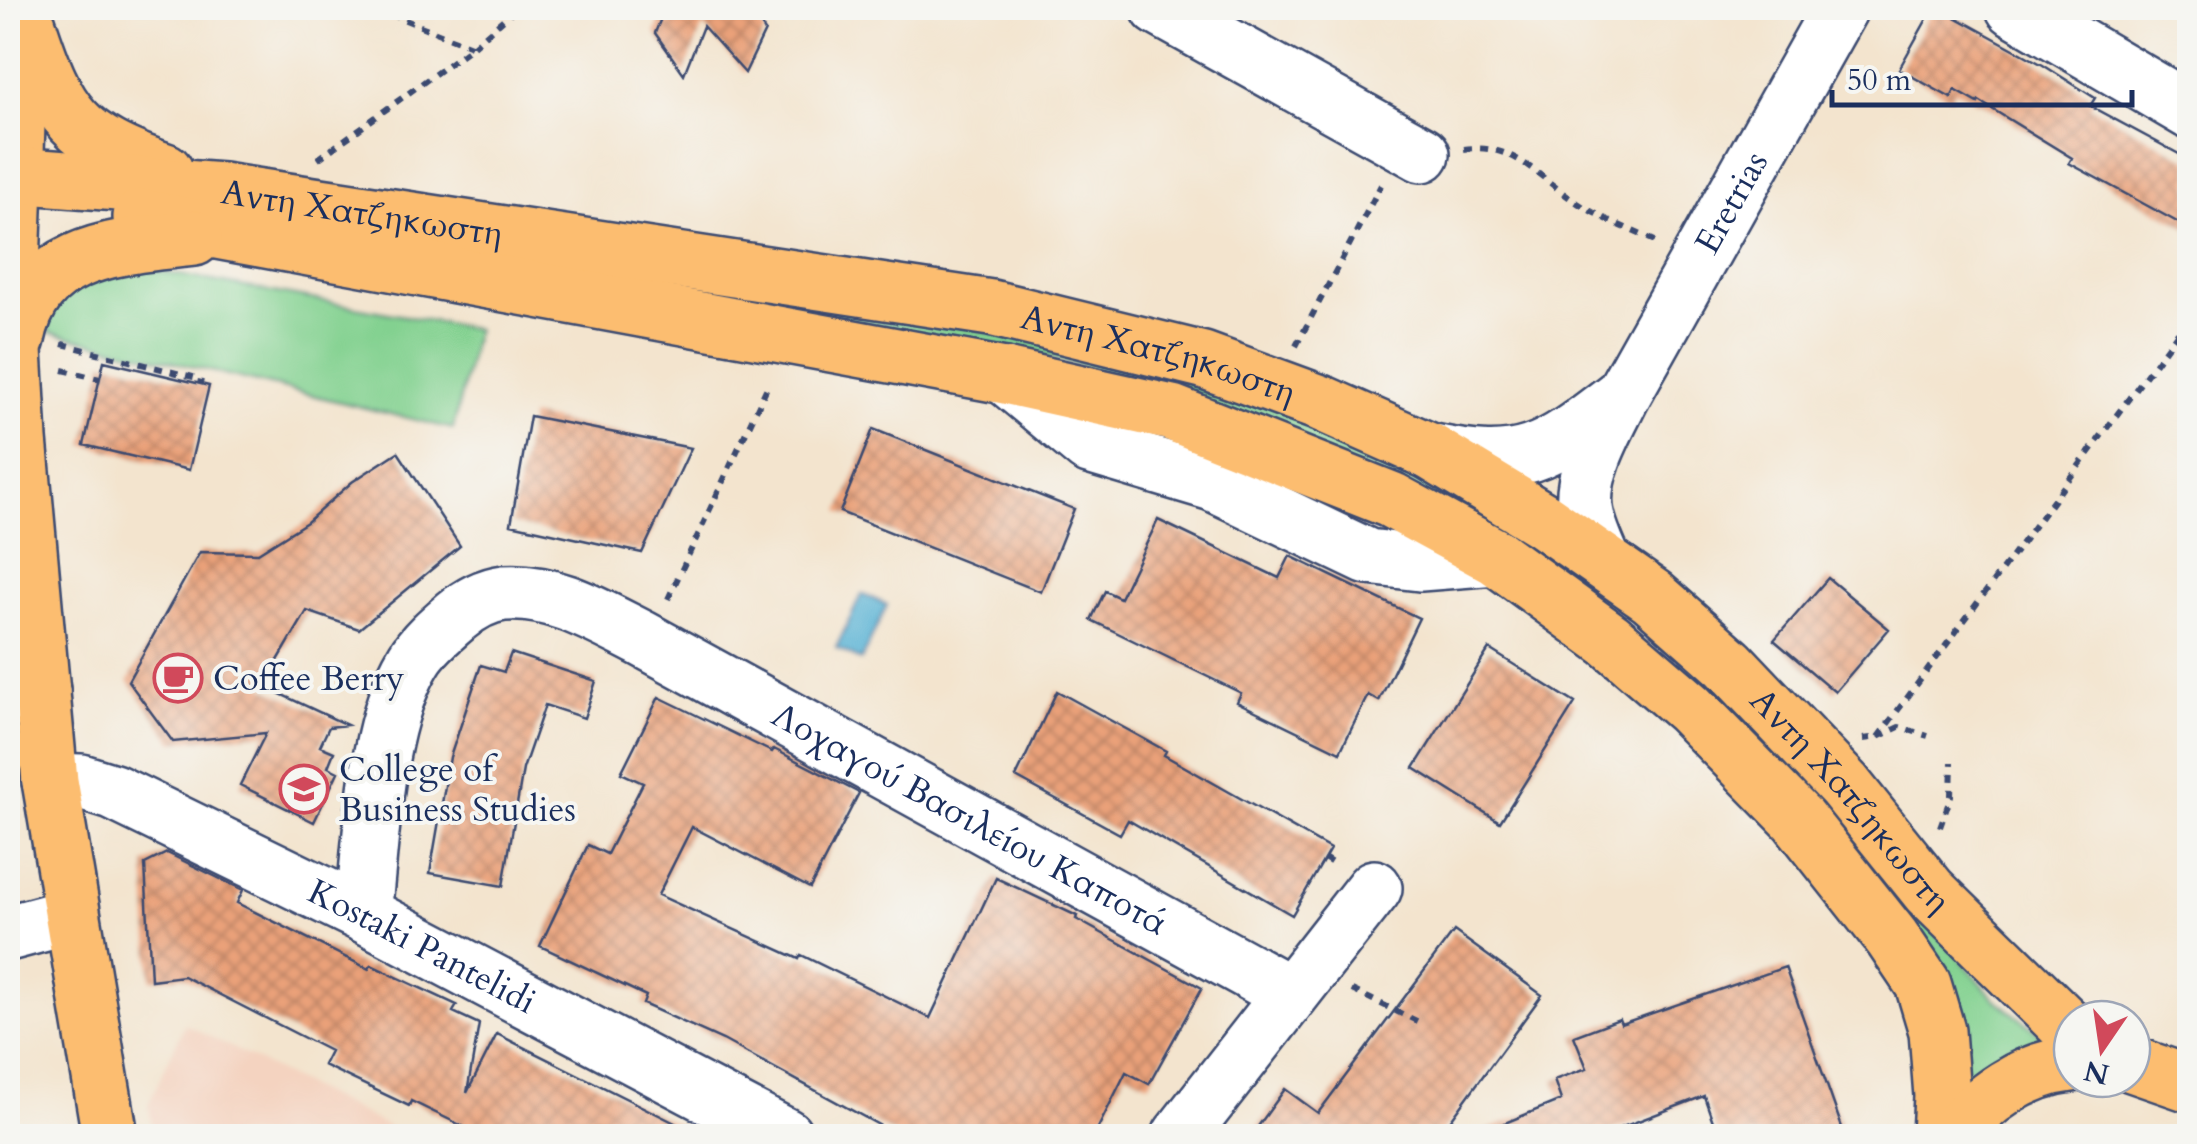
<svg xmlns="http://www.w3.org/2000/svg" width="2197" height="1144" font-family="Cardo,serif">
  <style>
    .built { fill: #f4d3c0 }
    .green { fill: #83d190; stroke: #4f8077; stroke-width: 2.5 }
    .water { fill: #55b0d3; stroke: #387098; stroke-width: 2.5 }
    .building { fill: url(#building-cross-hatch) }
    .lines { fill: none; stroke-linecap: round; stroke-linejoin: round }
    .minor-casing { stroke: #3b4a6f; stroke-width: 60 }
    .major-casing { stroke: #3b4a6f; stroke-width: 60 }
    .path { stroke: #3b4a6f; stroke-width: 6; stroke-dasharray: 8 8; stroke-linecap: butt }
    .minor { stroke: #fff; stroke-width: 55 }
    .major { stroke: #fcbd6f; stroke-width: 55 }
    .labels { text-anchor: middle; stroke-width: 8; stroke-linejoin: round; paint-order: stroke }
    .street-label { font-size: 35px; fill: #1b2f5e; stroke: #f6f6f2 }
    .poi-label { font-size: 35px; fill: #1b2f5e; stroke: #f6f6f2; text-anchor: start }
  </style>
  <defs>
    <pattern id="building-cross-hatch" width="8" height="8" patternUnits="userSpaceOnUse" patternTransform="scale(2.5)"><rect width="8" height="8" fill="#eaa179"/><path d="M0 0l8 8M0 8l8-8" fill="none" stroke="#bd8466"/></pattern>
  </defs>
  <rect width="100%" height="100%" fill="#f6f6f2"/>
  <filter id="ink" filterUnits="userSpaceOnUse"><feTurbulence type="fractalNoise" baseFrequency=".01" numOctaves="2"/><feDisplacementMap in="SourceGraphic" scale="20" xChannelSelector="R" yChannelSelector="G"/><feConvolveMatrix kernelMatrix="1 2 1 2 8 2 1 2 1" color-interpolation-filters="sRGB"/></filter>
  <filter id="wash" filterUnits="userSpaceOnUse"><feTurbulence type="fractalNoise" baseFrequency=".0048" numOctaves="4" result="noise"/><feDisplacementMap in="SourceGraphic" scale="40" xChannelSelector="R" yChannelSelector="G"/><feGaussianBlur stdDeviation="2.25" result="paint"/><feColorMatrix in="noise" values="0 0 0 0 0 0 0 0 0 0 0 0 0 0 0 0 0 1.4 0 .05"/><feComposite in="paint" operator="in"/></filter>
  <g filter="url(#wash)">
    <rect width="100%" height="100%" fill="#f3e4ce"/>
    <path class="built" d="M185,1024L285,1075L407,1136H154L148,1105Z"/>
    <path class="green" d="M136,267L476,329L453,429L48,332L53,307L62,291Z
      M779,286L1245,387L1515,521L1500,544L1158,384L1022,351L661,288Z
      M1788,760L1995,999L2057,1047C2009,1056 1993,1057 1957,1094L1773,775Z"/>
    <path class="water" d="M862,594L887,605L861,660L836,648Z"/>
    <g id="blocks">
      <path class="building" d="M665,8H749L765,31L745,73L703,26L684,74L655,33Z
        M1933,8H1939L2043,65L2095,98L2090,106L2190,160V229L2069,163L2072,158L1979,101L1978,103L1955,90L1951,98L1899,69Z
        M104,361L209,386L189,470L84,445Z
        M530,416L691,448L642,553L511,524Z
        M873,429L1074,509L1041,592L840,512Z
        M398,452L460,546L359,629L307,611L263,686L347,725L329,727L320,746L334,752L328,767L338,772L314,822L240,785L266,733L173,742L128,681L200,552L258,553L307,522L352,482Z
        M1158,520L1279,578L1290,556L1419,618L1379,701L1368,695L1340,752L1237,702L1241,693L1091,620L1105,591L1120,598Z
        M1828,578L1889,629L1835,692L1774,640Z
        M1489,649L1575,703L1500,822L1414,768Z
        M511,653L596,681L584,718L545,705L523,769L503,886L430,873L450,757L481,665L504,672Z
        M1057,691L1166,751L1164,755L1330,849L1292,915L1128,820L1120,834L1016,777Z
        M659,697L772,752L774,749L859,793L810,888L692,827L658,895L799,959L801,955L930,1018L996,878L1077,916L1076,919L1202,988L1149,1084L1126,1072L1094,1136H899L723,1040L643,1004L646,996L540,946L588,845L607,854L643,783L621,773Z
        M167,853L243,890L237,903L369,969L371,965L457,1005L453,1012L479,1024L467,1093L497,1034L701,1136H483L411,1101L409,1106L323,1065L330,1051L183,976L151,980L145,864Z
        M1454,931L1542,995L1439,1136H1251L1285,1089L1318,1113Z
        M1785,967L1845,1136H1718L1704,1096L1599,1136H1473L1561,1100L1554,1080L1587,1068L1574,1036L1619,1019L1621,1024Z"/>
    </g>
  </g>
  <g filter="url(#ink)">
    <use href="#blocks" fill-opacity="0" stroke="#3b4a6f" stroke-width="2.5"/>
    <g class="lines">
      <g class="minor-casing">
        <g id="minor">
          <path d="M1159,8L1422,154"/>
          <path d="M2014,8L2190,111"/>
          <path d="M1005,376L1089,446L1213,483L1368,557L1420,563L1496,557"/>
          <path d="M1429,451C1521,472 1546,454 1617,399"/>
          <path id="s1" d="M1603,561C1596,544 1587,526 1585,508C1581,470 1606,429 1622,396L1840,8"/>
          <path d="M8,700L42,691"/>
          <path id="s2" d="M50,781L81,782L113,792L363,914L785,1136"/>
          <path id="s3" d="M363,914C372,837 374,726 414,660C423,644 442,628 456,616C469,605 487,595 504,593C553,589 599,617 641,638L1290,994"/>
          <path d="M8,933L71,916"/>
          <path d="M1180,1136L1374,888"/>
        </g>
      </g>
      <g class="major-casing">
        <g id="major">
          <path d="M21,8L11,297L19,439L50,781L110,1136"/>
          <path d="M28,25C58,117 74,139 165,171"/>
          <path id="s4" d="M14,175L222,191L991,308L1203,360L1323,404L1429,451L1543,520L1652,596L1729,664L1844,785L1929,891L2072,1031"/>
          <path d="M141,217L1005,376L1172,413L1391,500L1496,557L1610,640L1689,708L1797,818L1892,938L1923,984L1937,1031L1942,1096L1940,1136"/>
          <path d="M17,339C34,248 120,247 194,238"/>
          <path d="M2132,1064L2190,1084"/>
          <path d="M1954,1136C1981,1098 2025,1069 2072,1064"/>
        </g>
      </g>
      <path class="path" d="M375,8L471,46
        M1464,149C1516,143 1536,176 1576,202C1600,218 1629,229 1655,241
        M318,159L472,47L516,8
        M62,344L201,379L200,384
        M1296,346L1381,185
        M63,370L100,379
        M668,599L769,383
        M1878,737L2190,316
        M1863,739L1878,737L1899,727L1928,736
        M1940,827L1951,796L1952,762
        M1324,858L1337,866
        M1352,990L1423,1024"/>
      <use href="#minor" class="minor"/>
      <use href="#major" class="major"/>
    </g>
  </g>
  <defs>
    <g id="cafe-ring" transform="scale(2.5)"><circle r="9.5" fill="#f6f6f2" stroke="#d1495b" stroke-width="1.5"/><path d="M-5.5-4.5H6V0H3Q3 3.5 0 3.5H-2.5Q-5.5 3.5-5.5 0ZM3-3.2v2h1.7v-2ZM-6 4.5H4V6H-6Z" fill="#d1495b"/></g>
    <g id="university-ring" transform="scale(2.5)"><circle r="9.5" fill="#f6f6f2" stroke="#d1495b" stroke-width="1.5"/><path d="M0-5L7-2L0 1L-7-2ZM-4 1L0 2.5L4 1V4Q0 6-4 4Z" fill="#d1495b"/></g>
  </defs>
  <g fill-rule="evenodd">
    <use href="#cafe-ring" x="178" y="678"/>
    <use href="#university-ring" x="304" y="789"/>
  </g>
  <g class="labels">
    <g class="street-label">
      <text dy="12" stroke="none"><textPath href="#s1" startOffset="398">Eretrias</textPath></text>
      <text dy="12" stroke="none"><textPath href="#s4" startOffset="350">Αντη Χατζηκωστη</textPath></text>
      <text dy="12" stroke="none"><textPath href="#s4" startOffset="1160">Αντη Χατζηκωστη</textPath></text>
      <text dy="12" stroke="none"><textPath href="#s4" startOffset="2000">Αντη Χατζηκωστη</textPath></text>
      <text dy="12" stroke="none"><textPath href="#s3" startOffset="898">Λοχαγού Βασιλείου Καποτά</textPath></text>
      <text dy="12" stroke="none"><textPath href="#s2" startOffset="410">Kostaki Pantelidi</textPath></text>
    </g>
    <g class="poi-label">
      <text x="213" y="690">Coffee Berry</text>
      <text x="339" y="781">College of<tspan x="339" dy="40">Business Studies</tspan></text>
    </g>
  </g>
  <rect width="2197" height="1144" fill="none" stroke="#f6f6f2" stroke-width="40"/>
  <g transform="translate(2102 1049) rotate(193)"><circle r="48" fill="#f6f6f2" stroke="#9ea6b7" stroke-width="2.5"/>
  <path d="M0-8L18 38L0 25L-18 38Z" fill="#d1495b"/>
  <text y="-15" font-size="28" font-weight="bold" text-anchor="middle" fill="#1b2f5e">N</text>
  </g>
  <path d="M1832 90v15h300v-15" fill="none" stroke="#1b2f5e" stroke-width="5"/>
  <text x="1847" y="90" font-size="30" fill="#1b2f5e" stroke="#f6f6f2" stroke-width="8" paint-order="stroke">50 m</text>
</svg>
